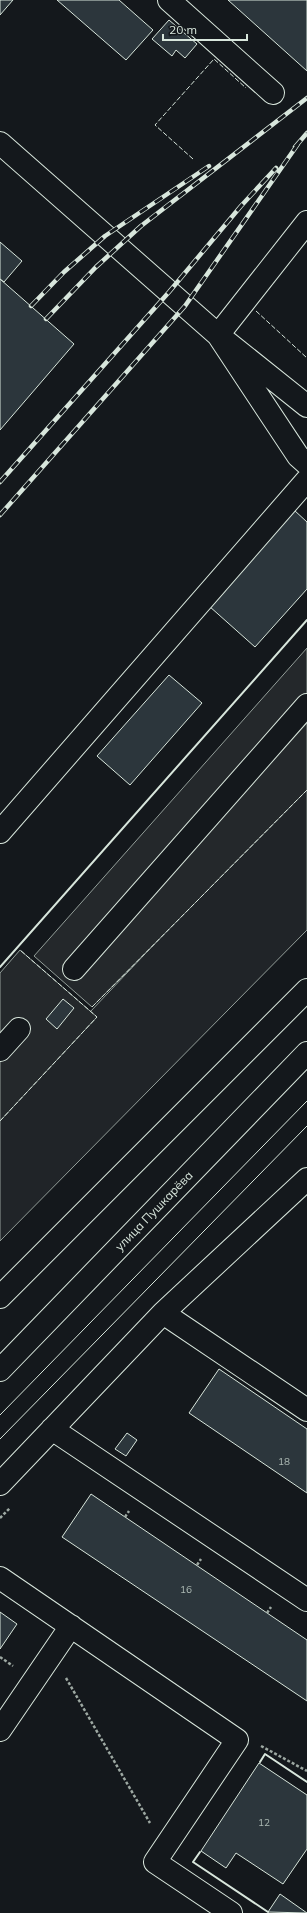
<svg xmlns="http://www.w3.org/2000/svg" width="307" height="1913" font-family="Mulish,sans-serif">
  <style>
    .green { fill: #202428; stroke: #939e99 }
    .parking { fill: #24282b; stroke: #939e99 }
    .building { fill: #2c363c; stroke: #d8e6dc }
    .lines { fill: none; stroke-linecap: round; stroke-linejoin: round }
    .minor-casing { stroke: #d8e6dc; stroke-width: 24 }
    .major-casing { stroke: #d8e6dc; stroke-width: 24 }
    .path { stroke: #9da8a2; stroke-width: 2.5; stroke-dasharray: 3 2; stroke-linecap: butt }
    .minor { stroke: #14181c; stroke-width: 22 }
    .major { stroke: #14181c; stroke-width: 22 }
    .tram { stroke: #d8e6dc; stroke-width: 1 }
    .rail-casing { stroke: #d8e6dc; stroke-width: 4.5 }
    .rail { stroke: #14181c; stroke-width: 3; stroke-dasharray: 9; stroke-linecap: butt }
    .fence { stroke: #d8e6dc; stroke-width: 1; stroke-dasharray: 5 2; stroke-linecap: butt }
    .wall { stroke: #d8e6dc; stroke-width: 2 }
    .labels { text-anchor: middle; stroke-width: 3; stroke-linejoin: round; paint-order: stroke }
    .number-label { font-size: 10px; fill: #adbab4 }
    .street-label { font-size: 12px; fill: #d8e6dc; stroke: #14181c }
  </style>
  <rect width="100%" height="100%" fill="#14181c"/>
  <path class="green" d="M307,783V930L0,1241V1110L54,1050Z"/>
  <path class="parking" d="M307,648V790L92,1007L34,956Z
    M20,950L97,1017L0,1121V973Z"/>
  <path class="building" d="M0,0H13L0,15Z
    M57,0H119L153,30L126,60Z
    M228,0H307V71Z
    M169,20L197,44L185,58L176,50L172,56L152,39Z
    M0,242L22,261L4,282L0,279Z
    M0,279L74,344L0,430Z
    M294,510L307,522V589L255,647L209,606Z
    M169,675L202,703L130,785L97,756Z
    M63,999L74,1008L57,1029L46,1019Z
    M219,1369L307,1429V1493L189,1413Z
    M127,1433L137,1440L126,1456L115,1449Z
    M91,1494L307,1640V1701L62,1537Z
    M0,1612L17,1624L0,1649Z
    M259,1763L307,1795V1849L283,1884L236,1853L226,1868L201,1851Z
    M280,1894L307,1913L268,1912Z"/>
  <g class="lines">
    <g class="minor-casing">
      <path id="minor" d="M169,0L273,93
        M0,143L218,335L307,406
        M307,222L218,335L298,456L307,464
        M0,832L307,480
        M74,969L307,705
        M0,1050L19,1029
        M163,1313L307,1410
        M52,1429L307,1600
        M0,1484L163,1313L307,1179
        M0,1578L237,1740L155,1862L231,1913
        M0,1730L71,1626"/>
    </g>
    <g class="major-casing">
      <path id="major" d="M0,1297L307,990
        M0,1370L307,1053"/>
    </g>
    <path class="path" d="M125,1517L129,1511
      M0,1518L10,1508
      M197,1565L201,1559
      M267,1613L271,1607
      M0,1657L13,1666
      M66,1678L150,1823
      M261,1746L307,1771"/>
    <use href="#minor" class="minor"/>
    <use href="#major" class="major"/>
    <path class="tram" d="M0,1415L307,1101
      M0,1439L307,1126"/>
    <g class="rail-casing">
      <path id="rail" d="M295,147L307,133
        M31,306L64,272L105,236L209,166
        M46,319L96,267L141,226L307,98
        M0,482L169,292L241,206L276,168
        M0,515L185,306L298,144"/>
    </g>
    <use href="#rail" class="rail"/>
    <path class="fence" d="M193,159L155,125L214,59L246,88
      M256,311L307,358
      M92,1007L307,790
      M0,1121L97,1017L20,950"/>
    <path class="wall" d="M0,967L307,620
      M260,1762L265,1754L307,1782
      M200,1852L193,1862L268,1912"/>
  </g>
  <g class="labels">
    <g class="number-label">
      <text x="284" y="1465">18</text>
      <text x="186" y="1593">16</text>
      <text x="264" y="1826">12</text>
    </g>
    <g class="street-label">
      <text transform="translate(154 1211) rotate(-46)" y="4">улица Пушкарёва</text>
    </g>
  </g>
  <path d="M163 34v6h84v-6" fill="none" stroke="#d8e6dc" stroke-width="2"/>
  <text x="169" y="34" font-size="12" fill="#d8e6dc" stroke="#14181c" stroke-width="3" paint-order="stroke">20 m</text>
</svg>
